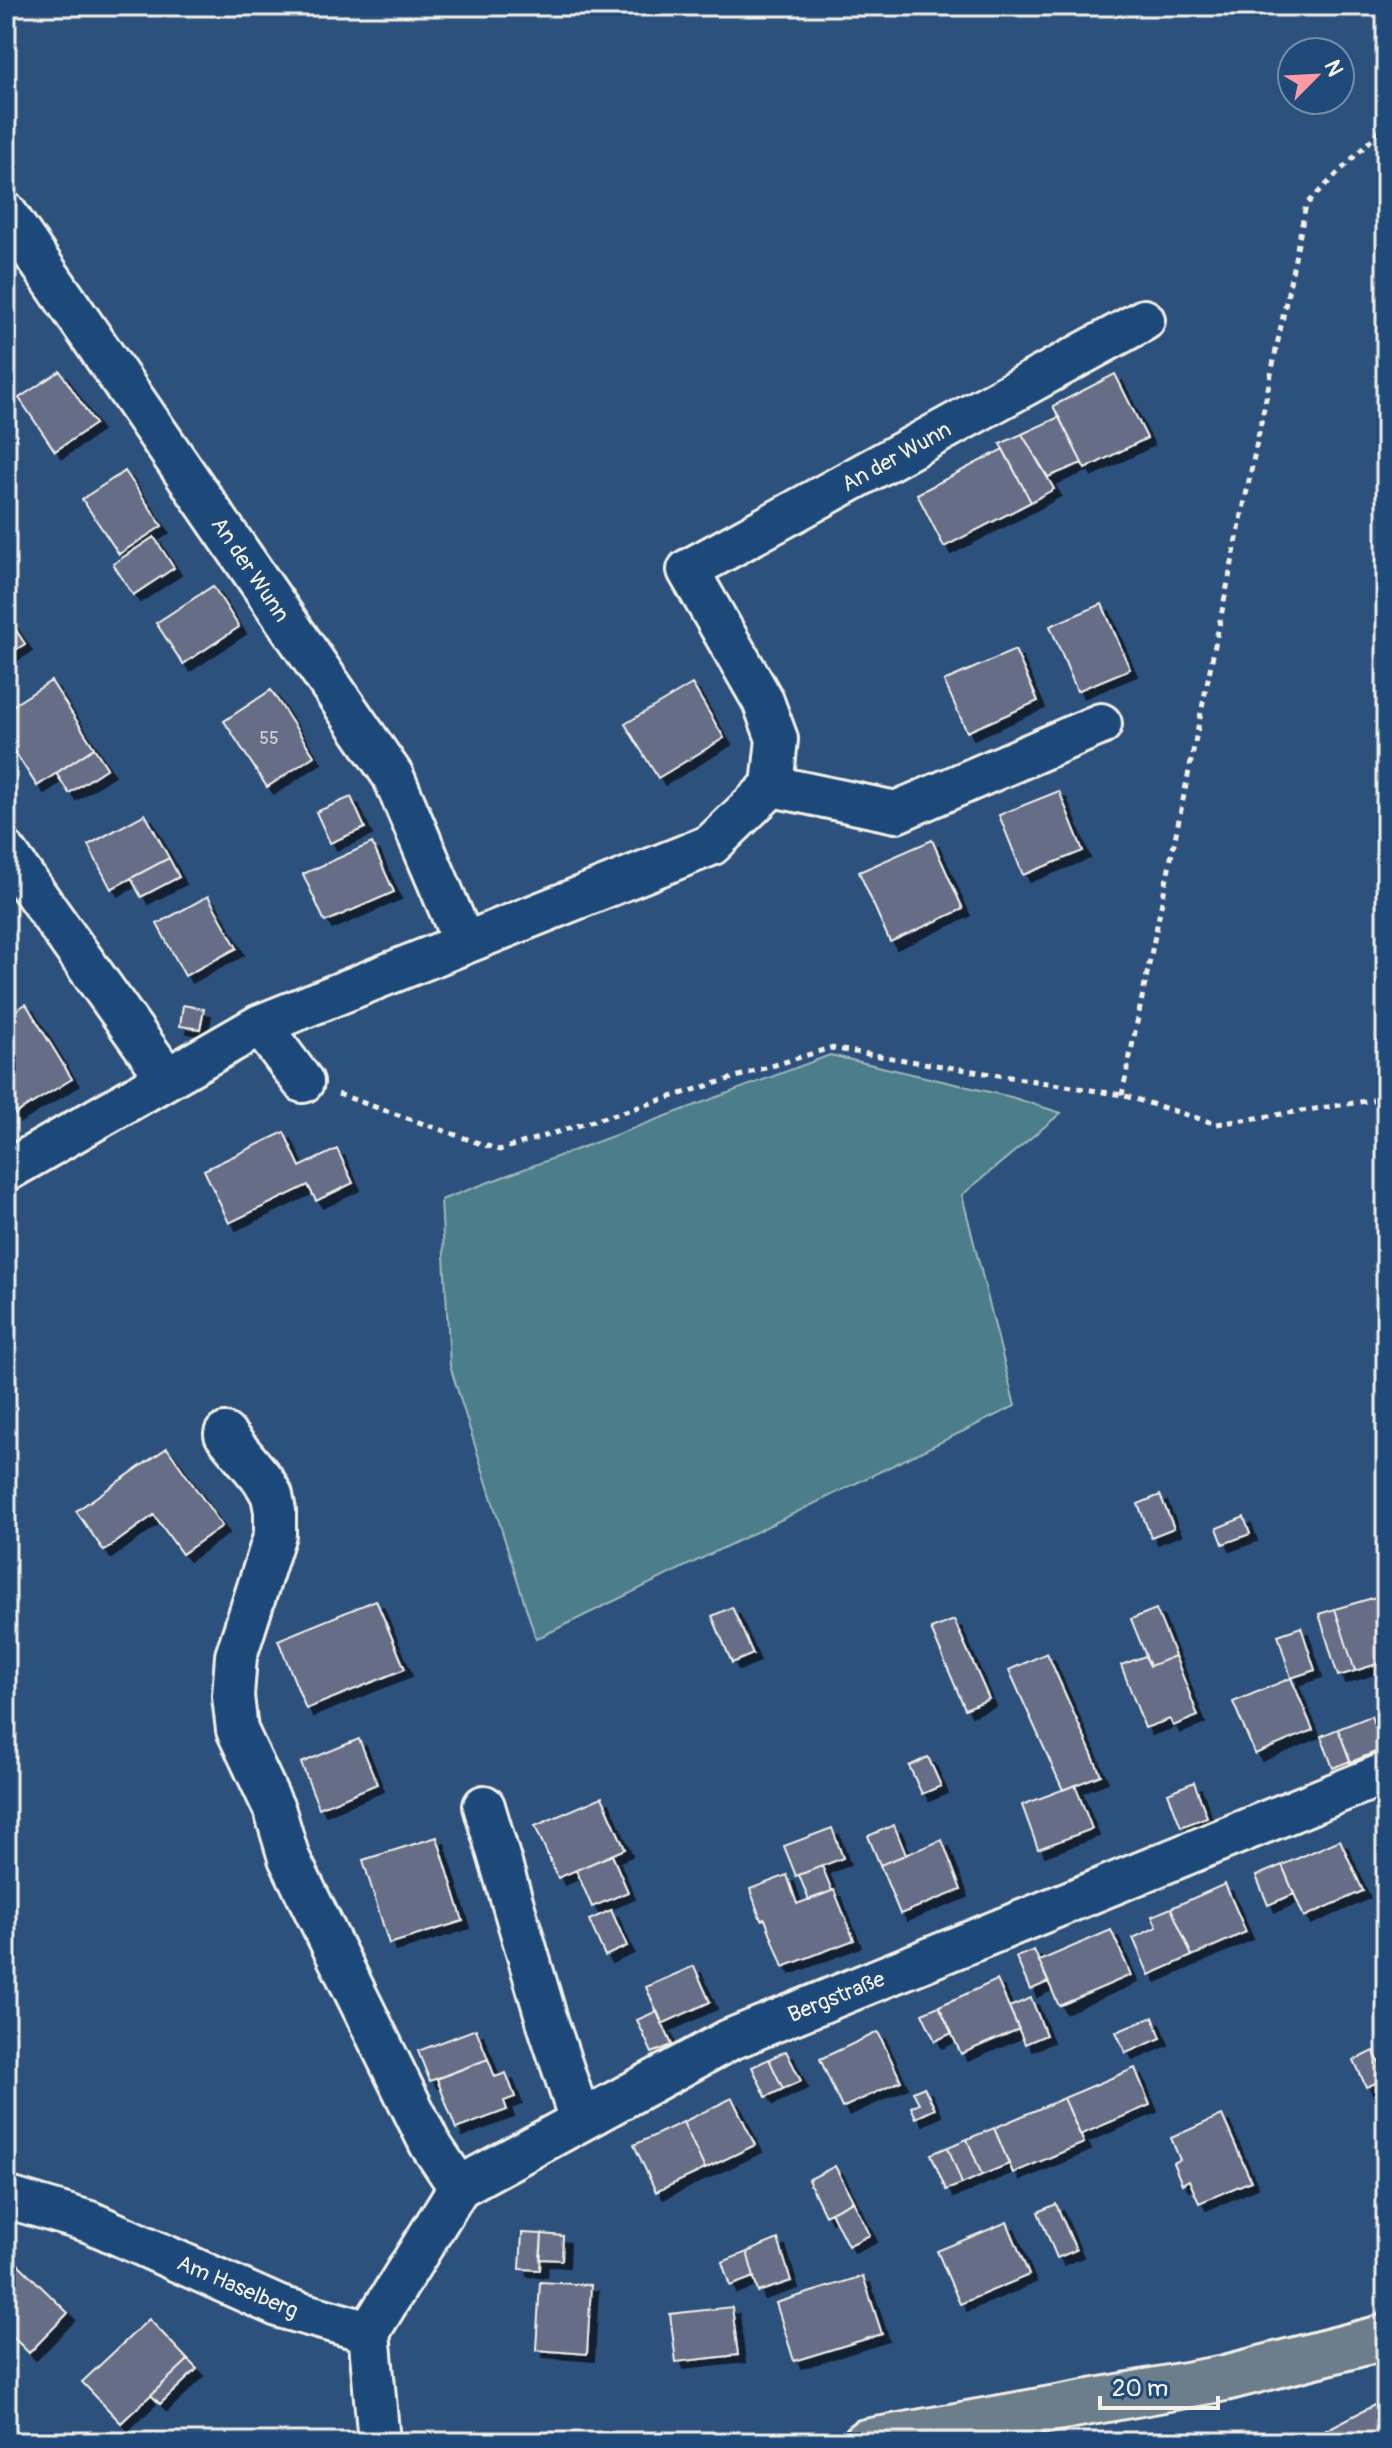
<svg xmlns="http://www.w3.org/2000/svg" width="1392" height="2448" font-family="Pangolin,sans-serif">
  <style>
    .green { fill: #4b7e8a; stroke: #a0b8b9; stroke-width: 2 }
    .building { fill: #656d87; stroke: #f4f1e8; stroke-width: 2; filter: url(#shadow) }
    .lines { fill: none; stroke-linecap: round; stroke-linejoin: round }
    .minor-casing { stroke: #f4f1e8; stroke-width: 46 }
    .major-casing { stroke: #f4f1e8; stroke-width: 50 }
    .path { stroke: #f4f1e8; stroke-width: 5; stroke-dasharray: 6 6; stroke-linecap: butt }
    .minor { stroke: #1f4a7a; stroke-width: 40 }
    .major { stroke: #6c7d8c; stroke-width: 44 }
    .labels { text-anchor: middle; stroke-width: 7; stroke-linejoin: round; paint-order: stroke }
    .number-label { font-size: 18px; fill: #d0d0d0 }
    .street-label { font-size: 22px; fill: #f4f1e8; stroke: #1f4a7a }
  </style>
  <defs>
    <filter id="shadow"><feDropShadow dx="7" dy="7" stdDeviation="0" flood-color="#0009"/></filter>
  </defs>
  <rect width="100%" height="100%" fill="#2d517d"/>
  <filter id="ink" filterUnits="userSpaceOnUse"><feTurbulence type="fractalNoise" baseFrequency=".0125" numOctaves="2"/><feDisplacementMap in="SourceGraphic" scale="16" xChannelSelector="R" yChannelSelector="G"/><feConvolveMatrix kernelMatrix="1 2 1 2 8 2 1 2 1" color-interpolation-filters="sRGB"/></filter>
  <g filter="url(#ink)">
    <path class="green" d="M830,1055L1011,1097L1061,1113L962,1195L1015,1406L536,1639L450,1366L441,1200Z"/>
    <path class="building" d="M60,371L95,424L55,451L19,398Z
      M1115,374L1147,438L1085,469L1053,406Z
      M1059,417L1082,463L1048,477L1022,434Z
      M1022,434L1054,489L1031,502L1000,444Z
      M1003,449L1031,502L944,547L917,494Z
      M125,471L162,526L119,554L82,499Z
      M154,537L174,568L133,595L113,564Z
      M213,586L239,627L183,664L156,623Z
      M1102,604L1130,669L1077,691L1050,626Z
      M6,615L25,644L6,656Z
      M1015,650L1038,701L967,732L944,681Z
      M51,681L94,748L37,786L6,738V710Z
      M692,684L724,738L658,778L625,724Z
      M271,690L314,756L267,787L224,721Z
      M94,748L107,768L69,793L56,773Z
      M1059,791L1083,851L1023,875L999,815Z
      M351,797L365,828L330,843L316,812Z
      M145,814L169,858L111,889L88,845Z
      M932,840L963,909L890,942L859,872Z
      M372,843L394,892L325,922L303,874Z
      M169,858L179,877L141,897L131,878Z
      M208,896L237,948L185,976L157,924Z
      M26,1004L72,1079L13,1115L6,1103V1054L13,1050L6,1038V1016Z
      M183,1005L204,1009L200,1029L180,1026Z
      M284,1132L300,1167L337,1149L353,1183L316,1201L308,1185L229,1223L204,1170Z
      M167,1448L222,1526L182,1554L154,1515L104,1551L76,1511Z
      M1160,1495L1174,1528L1151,1537L1138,1504Z
      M1244,1517L1250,1534L1223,1544L1217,1528Z
      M1386,1594V1661L1355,1671L1335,1609Z
      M376,1600L405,1669L306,1709L278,1640Z
      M732,1607L753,1654L732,1663L712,1616Z
      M1156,1609L1175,1656L1150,1666L1131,1619Z
      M1335,1609L1355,1671L1338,1676L1319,1614Z
      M954,1620L989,1699L965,1709L931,1629Z
      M1301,1627L1315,1670L1291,1678L1278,1635Z
      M1047,1653L1101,1775L1063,1790L1009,1670Z
      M1145,1656L1150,1666L1175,1656L1198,1716L1173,1726L1170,1719L1145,1728L1121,1665Z
      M1291,1678L1313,1730L1255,1754L1233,1702Z
      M1371,1716L1383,1749L1351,1762L1338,1729Z
      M1338,1729L1350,1761L1333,1768L1321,1736Z
      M359,1739L377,1784L319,1808L301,1763Z
      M928,1757L941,1786L922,1794L909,1766Z
      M1194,1782L1207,1817L1181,1827L1168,1793Z
      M1075,1785L1092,1829L1038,1849L1022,1805Z
      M602,1797L625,1849L558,1878L535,1826Z
      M894,1825L906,1855L880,1865L868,1836Z
      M832,1828L843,1858L796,1876L784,1846Z
      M437,1837L463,1921L389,1944L363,1860Z
      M942,1840L961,1890L900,1914L880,1865Z
      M1340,1840L1363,1891L1304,1917L1282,1865Z
      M612,1855L628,1892L592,1907L576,1870Z
      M1282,1865L1294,1894L1268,1905L1256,1876Z
      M822,1866L832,1891L809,1900L799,1875Z
      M787,1875L797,1904L834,1890L854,1940L783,1967L765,1919L761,1920L750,1889Z
      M1225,1884L1246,1932L1192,1956L1171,1908Z
      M1171,1908L1192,1956L1149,1975L1133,1938L1157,1927L1152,1916Z
      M611,1910L627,1946L605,1956L589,1920Z
      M1111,1930L1131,1975L1059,2006L1039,1961Z
      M1034,1950L1048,1982L1030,1990L1016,1957Z
      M694,1966L710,2002L662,2024L646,1987Z
      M997,1980L1019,2029L961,2054L939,2006Z
      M1031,1998L1046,2035L1025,2044L1009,2007Z
      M939,2006L952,2033L935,2041L922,2013Z
      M657,2011L672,2045L652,2053L637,2020Z
      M1153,2017L1161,2038L1126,2053L1116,2032Z
      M476,2029L488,2059L430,2081L418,2051Z
      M878,2032L901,2081L842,2108L820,2059Z
      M786,2051L801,2081L783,2089L769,2059Z
      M1374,2051L1386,2079L1366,2087L1354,2060Z
      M488,2059L495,2077L506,2073L515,2097L504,2101L507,2110L456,2129L437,2079Z
      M769,2059L783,2089L766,2097L752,2067Z
      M1135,2068L1150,2105L1080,2135L1064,2098Z
      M924,2087L935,2109L916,2118L911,2107L919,2103L913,2092Z
      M732,2098L755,2145L705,2169L683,2122Z
      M1064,2098L1084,2143L1013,2173L994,2128Z
      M1222,2115L1251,2181L1199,2203L1189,2180L1182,2184L1173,2163L1180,2160L1171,2138Z
      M683,2122L705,2169L656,2192L634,2145Z
      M994,2128L1009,2164L982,2175L967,2139Z
      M967,2139L982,2175L962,2184L948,2147Z
      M948,2147L962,2184L946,2190L931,2154Z
      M835,2166L853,2201L825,2215L808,2180Z
      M853,2201L870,2235L848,2246L831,2212Z
      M1056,2204L1076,2250L1057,2258L1038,2212Z
      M1007,2222L1029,2275L960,2304L937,2251Z
      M522,2233L542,2234L540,2270L520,2269Z
      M542,2234L563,2236L562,2260L540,2259Z
      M778,2239L791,2281L758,2292L747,2252Z
      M747,2252L754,2277L730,2286L722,2262Z
      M8,2254L68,2313L29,2353L6,2330Z
      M863,2276L882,2334L794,2361L776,2303Z
      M540,2282L591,2285L587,2354L536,2350Z
      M732,2307L738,2355L676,2362L670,2314Z
      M149,2319L188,2360L121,2423L82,2382Z
      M188,2360L197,2369L160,2404L151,2395Z
      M1386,2399V2442H1332L1326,2430Z"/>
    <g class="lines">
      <g class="minor-casing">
        <path id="minor" d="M6,213L393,776L464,943
          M772,786L896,812L1101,724
          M6,852L167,1078
          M260,1025L303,1082
          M6,1171L260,1025L711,845L772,786L777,739L763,701L688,570L1144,320
          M225,1434L264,1481L272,1495L275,1511V1534L236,1656L233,1696L237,1730L275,1811L289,1858L430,2144L459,2187
          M484,1806L549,2027L580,2120
          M6,2197L90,2222L280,2307L369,2332L379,2442
          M369,2332L459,2187L729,2040L1386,1773"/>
      </g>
      <g class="major-casing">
        <path id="major" d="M866,2442L1225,2378L1386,2337"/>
      </g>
      <path class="path" d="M338,1094L499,1150L830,1048L1122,1095L1217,1124L1386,1098
        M1122,1095L1306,205L1386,125"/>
      <use href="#minor" class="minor"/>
      <use href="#major" class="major"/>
    </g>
  </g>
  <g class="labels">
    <g class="number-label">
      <text x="269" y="744">55</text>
    </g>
    <g class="street-label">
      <text transform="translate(896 456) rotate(-29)" y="8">An der Wunn</text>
      <text transform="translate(251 569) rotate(56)" y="8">An der Wunn</text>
      <text transform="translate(836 1996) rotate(-22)" y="8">Bergstraße</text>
      <text transform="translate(238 2286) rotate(23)" y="8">Am Haselberg</text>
    </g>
  </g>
  <rect width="1392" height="2448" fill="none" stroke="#1f4a7a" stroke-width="32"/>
  <rect x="16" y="16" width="1360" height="2416" fill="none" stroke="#f4f1e8" stroke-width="3" filter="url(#ink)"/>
  <g transform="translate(1316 76) rotate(66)"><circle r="38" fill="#1f4a7a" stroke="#748da6" stroke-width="2"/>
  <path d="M0-6L14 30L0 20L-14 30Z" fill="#ff9aa2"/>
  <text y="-12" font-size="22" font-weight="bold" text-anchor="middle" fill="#f4f1e8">N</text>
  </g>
  <path d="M1100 2396v12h118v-12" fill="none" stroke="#f4f1e8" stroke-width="4"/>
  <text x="1112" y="2396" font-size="24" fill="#f4f1e8" stroke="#1f4a7a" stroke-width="6" paint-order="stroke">20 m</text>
</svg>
